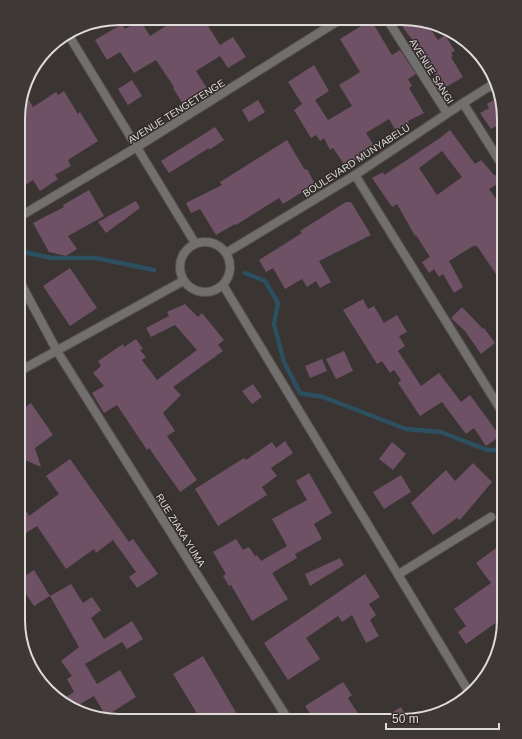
<svg xmlns="http://www.w3.org/2000/svg" width="522" height="739" font-family="Helvetica,sans-serif">
  <style>
    .lines { fill: none; stroke-linecap: round; stroke-linejoin: round }
    .stream { stroke: #2c5060; stroke-width: 4.5 }
    .building { fill: #6f5165; fill-rule: evenodd }
    .minor-casing { stroke: #585250; stroke-width: 10 }
    .tertiary-casing { stroke: #585250; stroke-width: 10 }
    .minor { stroke: #72706e; stroke-width: 8 }
    .tertiary { stroke: #72706e; stroke-width: 8 }
    .labels { text-anchor: middle; stroke-width: 3; stroke-linejoin: round; paint-order: stroke }
    .street-label { font-size: 10px; fill: #dfdbd9; stroke: #302a28 }
    .rim { fill: none; stroke: #dfdbd9; stroke-width: 2 }
  </style>
  <rect width="100%" height="100%" fill="#3a3432"/>
  <g class="lines">
    <path class="stream" d="M19,251L52,258H96L154,270
      M245,273L265,281L278,303L274,324L284,362L300,393L323,397L406,429L441,432L487,450H504"/>
  </g>
  <path class="building" d="M170,18H185L189,26L201,18H203L220,45L233,37L246,57L228,68L220,56L196,71L208,90L184,106L173,88L174,87L156,60L134,73L120,52L107,60L95,40L122,24L125,29L140,20L150,36L172,22Z
    M397,19H416L426,23L438,40L445,35L455,51L451,53L453,56L451,57L463,77L443,89L429,65L425,68L409,44L413,41Z
    M371,20L392,55L400,50L416,74L408,79L412,86L409,88L424,113L408,121L409,123L396,131L389,119L366,133L375,147L360,156L361,157L346,167L333,148L330,150L324,138L320,141L316,135L311,138L294,110L302,104L288,82L314,65L329,91L315,100L328,120L352,106L339,85L360,72L340,39Z
    M132,80L142,96L128,105L118,89Z
    M64,91L78,114L80,112L98,141L68,160L71,166L55,175L58,179L40,191L33,180L19,189V107L29,100L33,107L56,92L58,95Z
    M499,97L504,119V136L498,125L491,129L480,113L489,108L487,104Z
    M258,100L265,112L249,122L242,110Z
    M215,127L224,140L209,150V148L169,173L161,161Z
    M450,130L475,164L481,160L494,175L504,177V180L489,189L504,210V286L477,246L475,247V245L449,261L463,287L454,293L443,274L439,277L434,269L429,273L422,262L430,257L416,235L415,236L397,204L392,207L372,178L383,172L384,175L440,138ZM442,151L462,177L437,195L419,168Z
    M287,140L305,170L307,169L315,184L283,204L279,198L236,225L235,224L216,235L200,209L191,213L186,203L222,185L220,182Z
    M89,190L104,216L68,236L77,249L66,256L49,252L33,223L64,207L63,205Z
    M136,201L140,208L106,233L98,222Z
    M346,202H351L371,235L319,261L331,282L320,288L316,281L307,287L302,279L285,289L273,268L266,272L259,260L302,233L300,231Z
    M70,268L97,308L70,326L43,286Z
    M363,299L368,309L374,306L384,323L397,315L407,332L399,336L405,346L398,351L421,386L439,373L461,402L470,395L500,436L486,446L474,428L466,434L442,402L420,416L398,383L401,380L394,370L390,373L382,361L377,364L343,310Z
    M185,304L198,317L202,313L224,340L218,345L223,351L173,387L181,395L163,413L175,431L167,436L197,480L180,492L149,448L147,450L117,405L104,413L92,393L104,386L93,373L101,366L98,361L123,344L124,347L136,339L143,349L140,350L146,357L142,360L157,380L197,350L175,325L151,337L146,328L169,316L167,312Z
    M462,307L483,329L484,328L495,343L481,354L465,331L451,318Z
    M344,351L353,371L336,379L326,359Z
    M322,359L327,371L310,378L305,366Z
    M253,384L262,397L252,404L242,391Z
    M31,403L53,435L35,448L41,467L18,457V412Z
    M285,441L293,453L271,468L277,476L262,487L267,495L218,526L195,489L244,458L246,460L272,442L276,448Z
    M392,442L406,454L393,470L379,459Z
    M70,459L129,542L133,539L158,574L137,588L129,577L136,572L113,540L96,553L94,549L66,569L37,526L18,538V498L29,516L59,494L46,476Z
    M473,463L492,482L460,520L457,518L433,535L411,503L446,470L455,481Z
    M309,473L332,513L314,524L322,539L295,554L297,558L272,573L288,599L252,621L231,585L229,586L223,576L226,574L213,552L236,539L243,550L249,547L255,556L257,555L261,561L287,546L272,519L307,500L296,481Z
    M401,475L411,492L384,509L373,492Z
    M504,542V617L466,644L458,632L466,626L454,609L491,583L476,563Z
    M340,558L344,565L310,586L305,574Z
    M34,570L50,596L34,606L26,594L18,599V580Z
    M365,574L380,597L369,604L376,615L370,620L379,636L366,643L352,615L342,622L338,616L306,638L320,659L288,680L264,643Z
    M71,584L83,603L92,597L101,610L91,618L104,639L132,621L143,639L127,649L122,642L85,664L97,684L120,670L136,697L106,716L94,696L75,707L59,701L74,692L67,679L72,676L61,661L79,647L50,596Z
    M203,656L241,721L201,720L173,674Z
    M343,682L352,695L348,698L363,721H315L305,706Z
    M401,707L408,720L403,721H379Z"/>
  <g class="lines">
    <g class="minor-casing">
      <path id="minor" d="M387,19L447,113
        M53,43L61,38
        M463,103L504,168
        M355,175L504,415
        M19,217L137,147L341,19
        M19,280L57,351L289,721
        M223,285L469,692
        M399,574L491,517"/>
    </g>
    <g class="tertiary-casing">
      <path id="tertiary" d="M68,34L195,243
        M180 267a25 25 0 1 1 50 0a25 25 0 1 1-50 0Z
        M226,253L355,175L463,103L495,83
        M18,372L183,281"/>
    </g>
    <use href="#minor" class="minor"/>
    <use href="#tertiary" class="tertiary"/>
  </g>
  <g class="labels">
    <g class="street-label">
      <text transform="translate(432 71) rotate(58)" y="4">AVENUE SANGI</text>
      <text transform="translate(176 111) rotate(-32)" y="4">AVENUE TENGETENGE</text>
      <text transform="translate(356 160) rotate(-33)" y="4">BOULEVARD MUNYABELU</text>
      <text transform="translate(181 530) rotate(58)" y="4">RUE ZIAKA YUMA</text>
    </g>
  </g>
  <path d="M0 0H522V739H0ZM119 25H403A94 94 0 0 1 497 119V620A94 94 0 0 1 403 714H119A94 94 0 0 1 25 620V119A94 94 0 0 1 119 25Z" fill="#3e3836" fill-rule="evenodd"/>
  <path class="rim" d="M119 25H403A94 94 0 0 1 497 119V620A94 94 0 0 1 403 714H119A94 94 0 0 1 25 620V119A94 94 0 0 1 119 25Z"/>
  <path d="M386 723v6h113v-6" fill="none" stroke="#dfdbd9" stroke-width="2"/>
  <text x="392" y="723" font-size="12" fill="#dfdbd9" stroke="#302a28" stroke-width="3" paint-order="stroke">50 m</text>
</svg>
